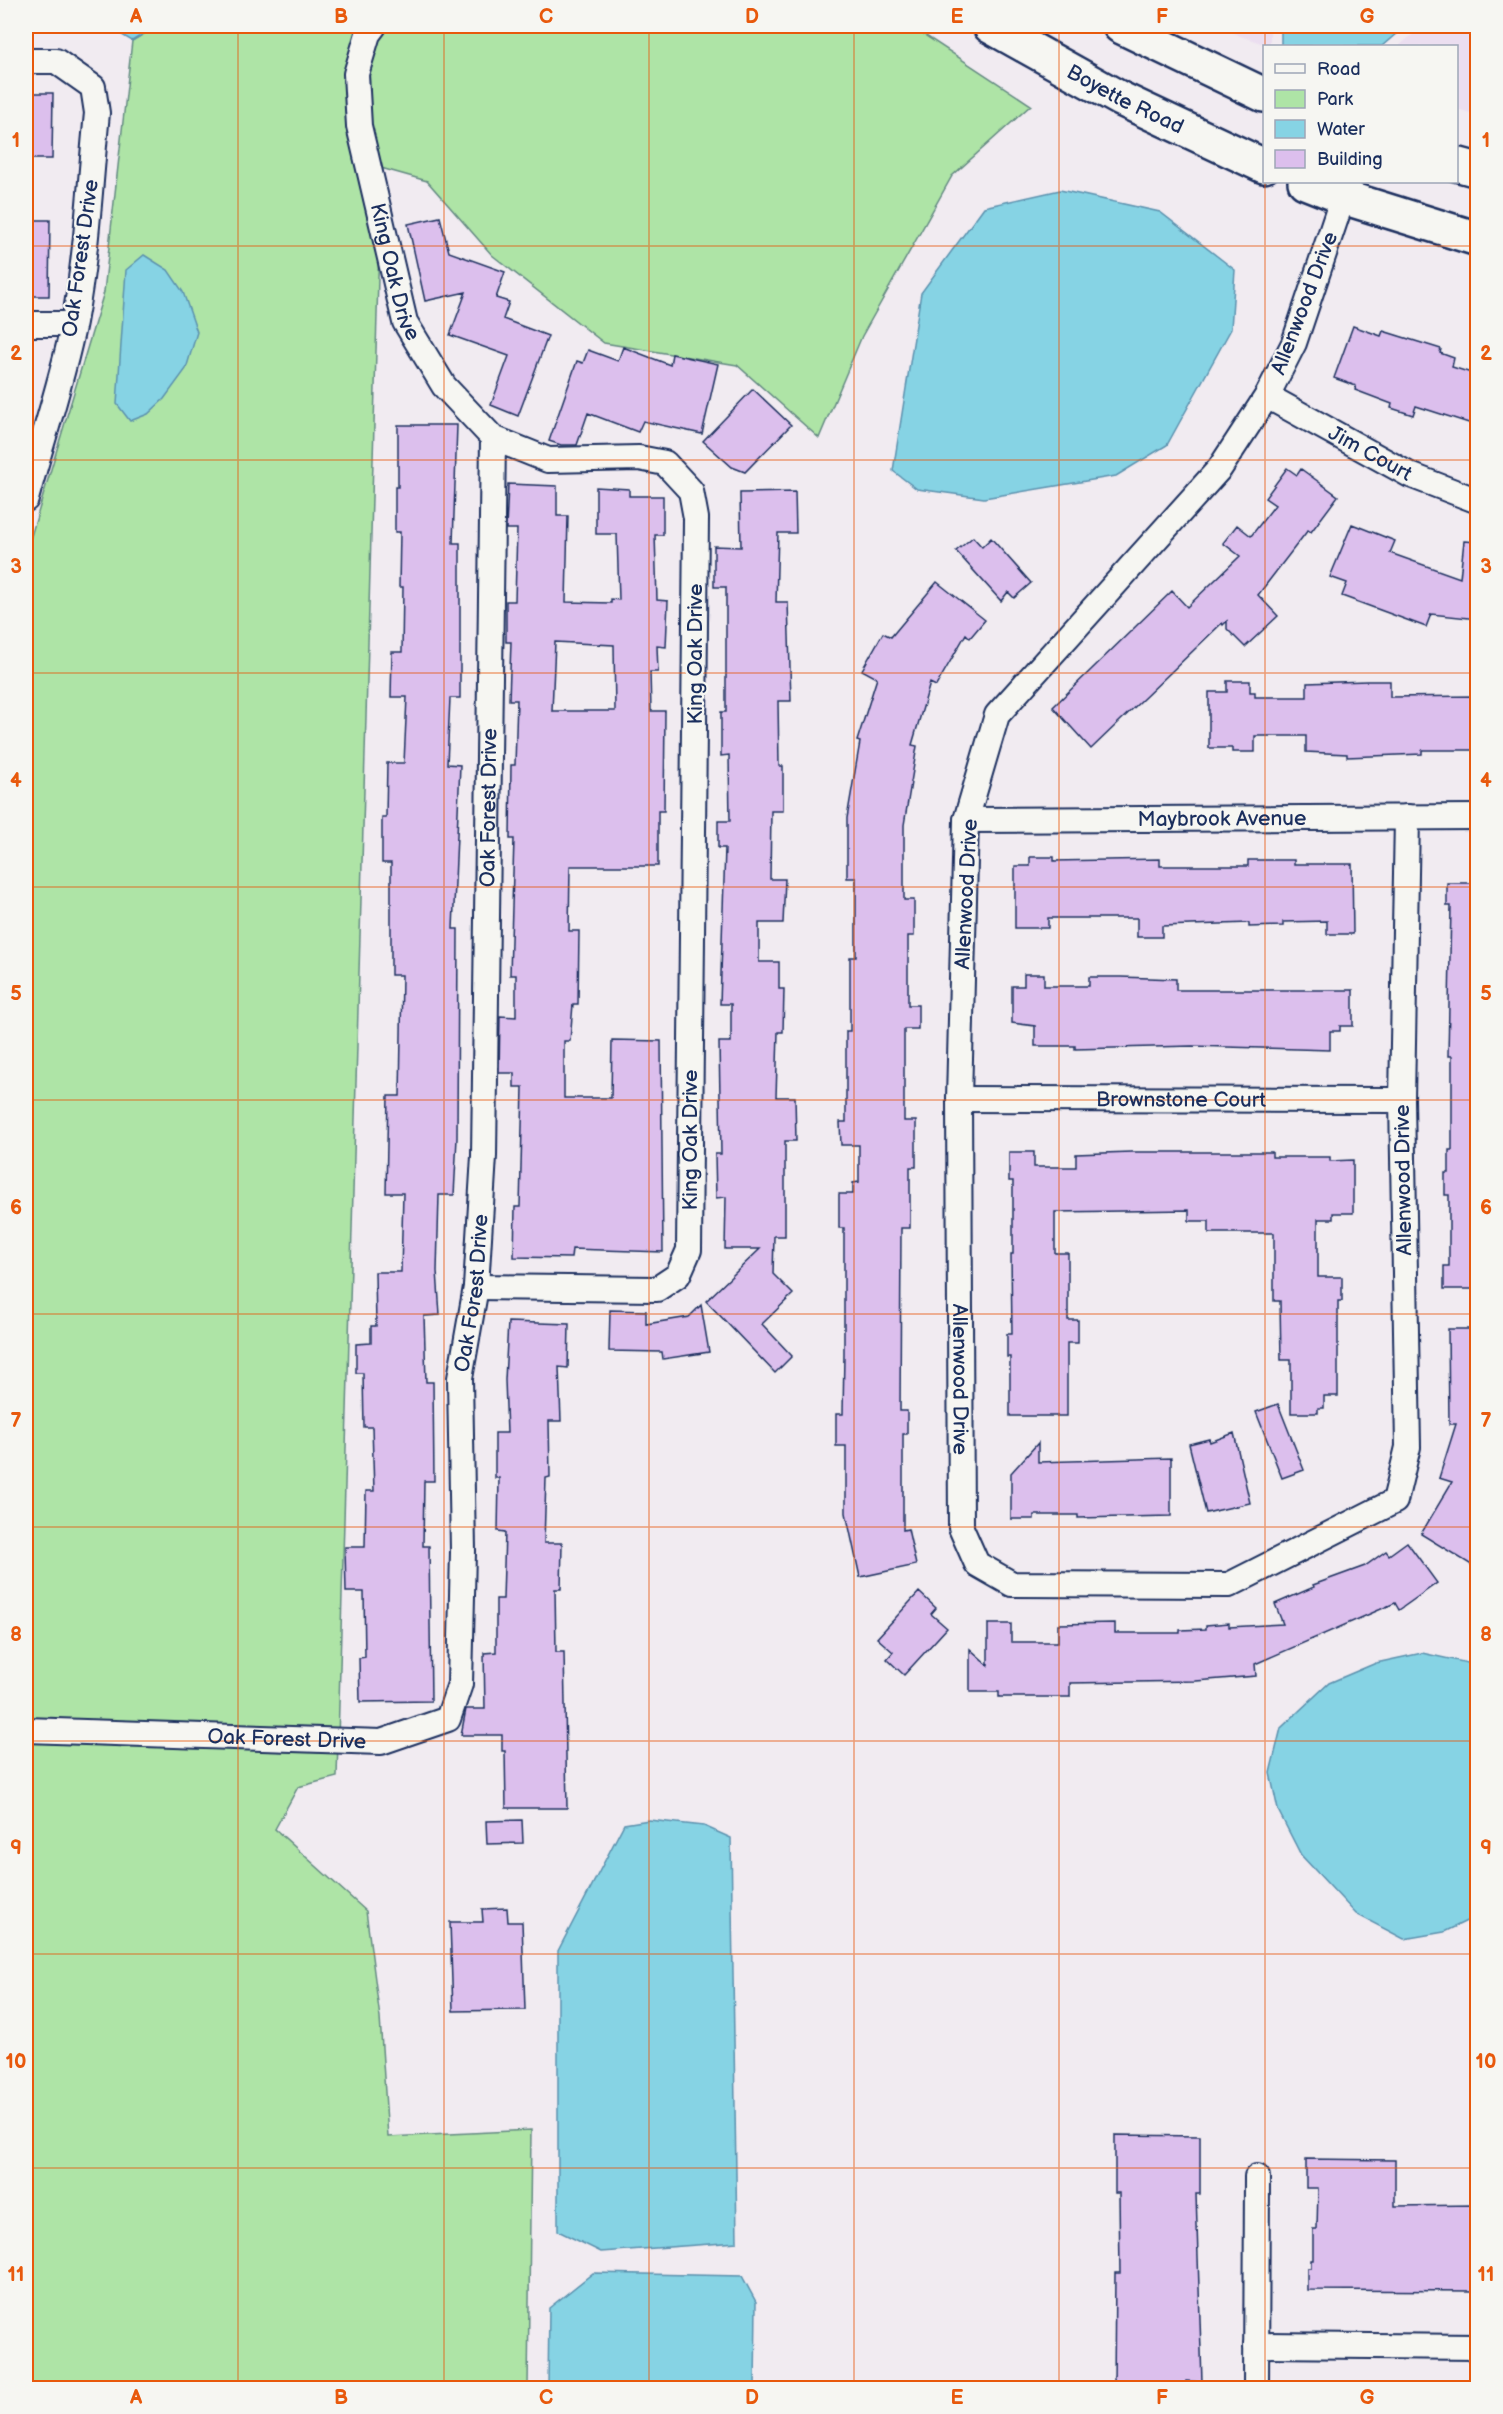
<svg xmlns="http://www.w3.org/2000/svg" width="1503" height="2414" font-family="'Balsamiq Sans',sans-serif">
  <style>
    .built { fill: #ebdef0 }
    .green { fill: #aee4a6; stroke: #648a82; stroke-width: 1.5 }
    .water { fill: #86d3e4; stroke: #5b91ae; stroke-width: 1.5 }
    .building { fill: #dcbfed; stroke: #1b2f5e; stroke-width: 1.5; fill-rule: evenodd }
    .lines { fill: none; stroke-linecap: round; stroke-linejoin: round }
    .street-casing { stroke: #1b2f5e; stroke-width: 28 }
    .secondary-casing { stroke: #1b2f5e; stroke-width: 38 }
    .street { stroke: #f6f6f2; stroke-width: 24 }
    .secondary { stroke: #f6f6f2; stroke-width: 33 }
    .grid { fill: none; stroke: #e8590c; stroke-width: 1.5; stroke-opacity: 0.55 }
    .labels { text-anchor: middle; stroke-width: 4.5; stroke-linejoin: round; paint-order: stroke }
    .street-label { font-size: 21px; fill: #1b2f5e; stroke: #f6f6f2 }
    .neatline { fill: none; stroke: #e8590c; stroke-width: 2 }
    .grid-label { font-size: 20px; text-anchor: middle; font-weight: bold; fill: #e8590c }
  </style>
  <rect width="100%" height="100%" fill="#f1ebf1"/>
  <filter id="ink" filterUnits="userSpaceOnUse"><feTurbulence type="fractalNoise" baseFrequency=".0167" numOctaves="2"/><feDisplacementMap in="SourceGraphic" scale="12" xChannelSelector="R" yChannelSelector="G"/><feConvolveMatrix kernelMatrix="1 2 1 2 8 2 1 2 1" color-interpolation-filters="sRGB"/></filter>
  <g filter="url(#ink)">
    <path class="built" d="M1221,26H1270V46L1240,36Z
      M1422,26H1477V115L1457,109L1456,46H1399Z"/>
    <path class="green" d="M157,26H911L1031,105L952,176L862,336L819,438L737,365L604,343L492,255L427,181L381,168L337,1777L298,1787L275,1829L366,1911L380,2018L388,2137L531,2130L528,2388H26V553L104,292L132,41Z"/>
    <path class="water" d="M115,26H157L132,41L117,32Z
      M1281,26H1405L1382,46H1281Z
      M1060,190L1160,212L1235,270L1231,329L1167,445L1116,476L984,498L917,489L893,471L921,293L984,207Z
      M144,255L168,270L183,292L197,332L186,369L164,399L148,414L130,421L117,404L126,270Z
      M1422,1653L1477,1665V1916L1444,1932L1404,1939L1356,1914L1301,1855L1278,1810L1270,1773L1281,1728L1329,1683L1376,1663Z
      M649,1820L704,1826L731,1838L737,2242L601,2252L558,2231V1951L624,1824Z
      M593,2273L742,2276L756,2302L755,2388H548L549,2308Z"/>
    <path class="building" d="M26,93H53L52,159H26Z
      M440,217L449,252L505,272L496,298L509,302L503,319L548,336L518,416L491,405L509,356L450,335L466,292L425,301L408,224Z
      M26,220H50L49,296H26Z
      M1353,326L1381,336L1383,331L1441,349L1440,353L1454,358L1452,367L1478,375V426L1416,406L1413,415L1391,408L1392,404L1355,390L1356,386L1334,378Z
      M623,347L670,365L672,354L718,364L702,434L643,421L638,432L588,413L577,445H561L549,441L577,361L583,363L588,350L618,361Z
      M753,389L791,425L745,472L732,467L703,441Z
      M398,425H457L453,543H460V698H450L447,764L460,765L453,929H458L457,1138L454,1195H439L437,1271L440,1315L424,1316L426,1382H433L434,1481H424L423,1546H429L431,1701L360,1702L359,1658L365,1657L364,1592H346L345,1547H365L366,1491H374L372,1427H364L363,1373H356V1344L371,1343V1326H376L375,1272H401L403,1193H386L388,1096H400L402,975H391V863H382V817H386L387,763H404L407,697H391L392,652H402L403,587H399L400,532H395V487H398Z
      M1287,468L1297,475L1301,469L1338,496L1311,532L1308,530L1258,595L1278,616L1245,647L1227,629V621L1223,625L1222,623L1091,749L1053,707L1172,591L1187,607L1240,556L1223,543L1237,525L1251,536L1275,505L1265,498Z
      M508,484L557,486V516H568L566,602L611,603V599L619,600L617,534H596V487L629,489V496H663V535H655L657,600L668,601L666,647L657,646L658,672H650L651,711H665L664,811H658V866H570L569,931H579L578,1004H573L570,1041H564V1098H611L612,1040L661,1041L663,1252L572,1249L571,1258L514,1257L515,1207H520L523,1087H514V1073H499L500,1016L516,1017V975H510L514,839H510L511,765H515L517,700H509L511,642H506V601H515L517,529H506ZM555,642L614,645L615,711H552Z
      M795,492L796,533H778L776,602H788L791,701H778L779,766H783V811H771L770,879H785L783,923H759V962H779V989H784L783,1032H778L776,1097H795L796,1141H785V1236H774L773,1274L793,1294L762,1324L792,1356L775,1373L706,1301L760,1249H725L726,1197L716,1198L715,1154H721L719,1042H731V1004H720L725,848H718V821H730L729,755L721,756V712H726V587H714V546L741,547L740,493Z
      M1352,524L1395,541L1390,553L1460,578L1464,541L1478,542V619L1431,614L1426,627L1342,596L1347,583L1330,577Z
      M973,537L982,547L991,538L1031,583L1014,598L1008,592L1001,601L956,551Z
      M937,582L985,620L970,638L966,634L936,686L930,683L912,745L917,746L904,825V900H914V936H908V1005H918V1029H904V1121H916V1167H910V1228H901L900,1411H907V1434H903V1530L908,1529L916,1565L860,1577L846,1513V1446H836V1414H843L844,1355V1228H839V1194H853V1183L859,1182V1145H841L840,1122H846V1031H850V957H856V878H847V818L860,742L857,741L877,678L862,670L883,633L891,637Z
      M1227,681H1250V692H1255V697H1307V683L1367,681H1390V697L1478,696V750H1422V754L1347,757V754L1306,752V736H1255V752H1232V748H1209V692H1227Z
      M1030,857H1054V861L1160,859V866H1248V860H1294V864H1352L1353,934H1327V921L1283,922V926L1249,927V923L1162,926V937H1137V918H1048V928H1015V866H1030Z
      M1447,883H1478V1289H1444V1266H1449V1195H1445V1173H1449V1150H1452V1056H1448L1451,906H1447Z
      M1024,974H1044V986H1089V977H1121L1176,979V990H1353V1026H1340V1031H1330V1050L1192,1046L1075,1049V1046H1035V1026L1012,1023V986H1024Z
      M1009,1152H1034V1167H1076V1154L1131,1152H1272V1157H1330V1161L1353,1160V1213H1333V1219H1318V1277H1342V1301H1338V1396H1324V1408H1318V1413H1291V1360H1281L1280,1301H1274V1233H1209V1221H1189V1210L1055,1212V1253H1068V1320H1078V1343H1067V1416H1010V1357H1007V1334H1012L1011,1254H1013V1181H1009Z
      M701,1305L709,1352L663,1359L662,1352L609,1351L610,1310L646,1311V1324L689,1317Z
      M508,1322L569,1324L568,1368L559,1367L561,1421H549L550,1477L546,1478L544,1543H562L561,1589H555L556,1652H564L567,1808H506L505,1751H502V1735H461L466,1709H485L484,1653L496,1652V1599H503L505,1532L498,1531L499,1478H495V1433H507L505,1380Z
      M1448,1329H1478V1569L1421,1534L1452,1482L1439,1478L1456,1424H1449Z
      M1278,1404L1304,1470L1282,1478L1256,1412Z
      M1234,1433L1250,1503L1206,1513L1189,1444L1209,1439L1210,1442Z
      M1038,1443V1462L1171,1458V1516L1078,1518V1515H1034V1519H1011V1473Z
      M1407,1542L1437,1583L1399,1610L1395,1603L1255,1664L1256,1676L1196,1681L1070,1683V1697H999V1692H970V1649L988,1665V1624H1011V1642H1058V1624L1115,1623V1633H1180V1630L1206,1629V1625L1229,1623V1627L1283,1624L1275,1604L1314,1587L1313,1585L1365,1566L1386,1551L1389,1555Z
      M919,1592L936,1608L931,1614L947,1628L904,1675L887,1659L893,1652L877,1638Z
      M522,1820L523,1843L487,1844L486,1821Z
      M507,1908L508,1922H522L525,2010L453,2011L450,1922H483L482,1909Z
      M1115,2135L1200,2136V2194H1196L1202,2382L1186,2381V2388H1114L1115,2273H1120L1119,2193H1115Z
      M1306,2159L1395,2160V2206L1478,2205V2291L1307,2290V2268H1311V2260H1313V2229H1317L1318,2188H1306Z"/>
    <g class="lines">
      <g class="street-casing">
        <g id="street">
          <path id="s1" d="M374,26L368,34L356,74L359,126L405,322L444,386L493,438L548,460L639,458L665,463L691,491L696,518L689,1250L678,1275L657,1289L476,1287"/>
          <path d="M26,61H56L93,87L97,113C90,183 87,254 74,322C62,382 42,440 26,499"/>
          <path id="s2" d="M1348,182L1294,343L1267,396L1220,468L997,715L966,820L959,1099L961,1528L977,1564L1012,1584L1229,1585L1395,1501L1408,1447L1402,1100L1407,817"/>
          <path d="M26,324H73"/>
          <path id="s3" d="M1267,396L1410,475L1478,501"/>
          <path id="s4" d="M966,820L1478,817"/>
          <path id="s5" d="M959,1099L1402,1100"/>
          <path id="s6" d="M26,1730L381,1742L448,1719L460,1684L463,1551L460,1378L476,1287L484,1156L493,438"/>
          <path d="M1256,2345L1478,2347"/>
          <path d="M1256,2388L1257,2177"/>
        </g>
      </g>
      <g class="secondary-casing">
        <g id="secondary">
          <path id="s7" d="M990,26L1121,99L1264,166"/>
          <path d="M1120,26L1264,95"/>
          <path d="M1456,164L1478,170"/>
          <path d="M1305,182L1343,197L1478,239"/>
        </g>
      </g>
      <use href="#street" class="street"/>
      <use href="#secondary" class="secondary"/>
    </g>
  </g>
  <path class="grid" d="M238,26V2388M444,26V2388M649,26V2388M854,26V2388M1059,26V2388M1265,26V46M1265,182V2388M26,246H1478M26,460H1478M26,673H1478M26,887H1478M26,1100H1478M26,1314H1478M26,1527H1478M26,1741H1478M26,1954H1478M26,2168H1478"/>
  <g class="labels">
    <g class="street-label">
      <text dy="7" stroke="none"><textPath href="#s7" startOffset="154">Boyette Road</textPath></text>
      <text transform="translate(80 258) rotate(-82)" y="7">Oak Forest Drive</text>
      <text dy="7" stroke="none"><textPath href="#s1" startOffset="254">King Oak Drive</textPath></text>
      <text transform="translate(1304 303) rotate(-69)" y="7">Allenwood Drive</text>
      <text dy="7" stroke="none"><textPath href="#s3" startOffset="118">Jim Court</textPath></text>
      <text transform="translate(695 654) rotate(-90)" y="7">King Oak Drive</text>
      <text dy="7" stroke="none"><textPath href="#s6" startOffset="1341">Oak Forest Drive</textPath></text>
      <text dy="7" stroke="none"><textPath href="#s4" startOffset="256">Maybrook Avenue</textPath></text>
      <text transform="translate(966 894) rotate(-87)" y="7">Allenwood Drive</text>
      <text dy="7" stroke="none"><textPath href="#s5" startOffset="222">Brownstone Court</textPath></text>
      <text transform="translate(690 1140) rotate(-90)" y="7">King Oak Drive</text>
      <text transform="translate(1403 1180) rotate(-91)" y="7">Allenwood Drive</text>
      <text dy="7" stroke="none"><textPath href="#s6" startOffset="855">Oak Forest Drive</textPath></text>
      <text dy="7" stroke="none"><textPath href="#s2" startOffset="1317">Allenwood Drive</textPath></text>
      <text dy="7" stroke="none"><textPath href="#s6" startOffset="261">Oak Forest Drive</textPath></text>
    </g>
  </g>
  <rect width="1503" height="2414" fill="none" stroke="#f6f6f2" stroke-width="66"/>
  <rect x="1263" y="45" width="195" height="138" fill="#f6f6f2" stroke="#9ea6b7" stroke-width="1.5"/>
  <rect x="1275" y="64" width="30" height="9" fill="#f6f6f2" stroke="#9ea6b7" stroke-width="1.5"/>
  <text x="1317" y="75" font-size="18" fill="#1b2f5e">Road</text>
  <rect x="1275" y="90" width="30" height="18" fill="#aee4a6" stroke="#9ea6b7" stroke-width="1.5"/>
  <text x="1317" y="105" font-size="18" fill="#1b2f5e">Park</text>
  <rect x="1275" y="120" width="30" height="18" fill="#86d3e4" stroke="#9ea6b7" stroke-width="1.5"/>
  <text x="1317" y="135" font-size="18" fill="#1b2f5e">Water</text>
  <rect x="1275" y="150" width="30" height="18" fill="#dcbfed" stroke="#9ea6b7" stroke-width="1.5"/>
  <text x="1317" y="165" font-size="18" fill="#1b2f5e">Building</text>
  <rect x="33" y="33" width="1437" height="2348" class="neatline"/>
  <g class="grid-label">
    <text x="136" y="23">A</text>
    <text x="341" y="23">B</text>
    <text x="546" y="23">C</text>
    <text x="752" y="23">D</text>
    <text x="957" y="23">E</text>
    <text x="1162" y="23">F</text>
    <text x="1367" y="23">G</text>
    <text x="16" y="147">1</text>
    <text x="1486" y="147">1</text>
    <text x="16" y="360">2</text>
    <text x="1486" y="360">2</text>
    <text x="16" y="573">3</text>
    <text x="1486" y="573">3</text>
    <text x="16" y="787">4</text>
    <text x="1486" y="787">4</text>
    <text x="16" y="1000">5</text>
    <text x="1486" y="1000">5</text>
    <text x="16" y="1214">6</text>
    <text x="1486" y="1214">6</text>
    <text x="16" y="1427">7</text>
    <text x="1486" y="1427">7</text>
    <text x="16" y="1641">8</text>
    <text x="1486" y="1641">8</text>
    <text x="16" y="1854">9</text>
    <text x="1486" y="1854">9</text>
    <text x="16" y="2068">10</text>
    <text x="1486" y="2068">10</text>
    <text x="16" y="2281">11</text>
    <text x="1486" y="2281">11</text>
    <text x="136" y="2404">A</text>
    <text x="341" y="2404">B</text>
    <text x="546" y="2404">C</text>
    <text x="752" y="2404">D</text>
    <text x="957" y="2404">E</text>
    <text x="1162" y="2404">F</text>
    <text x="1367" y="2404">G</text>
  </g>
</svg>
